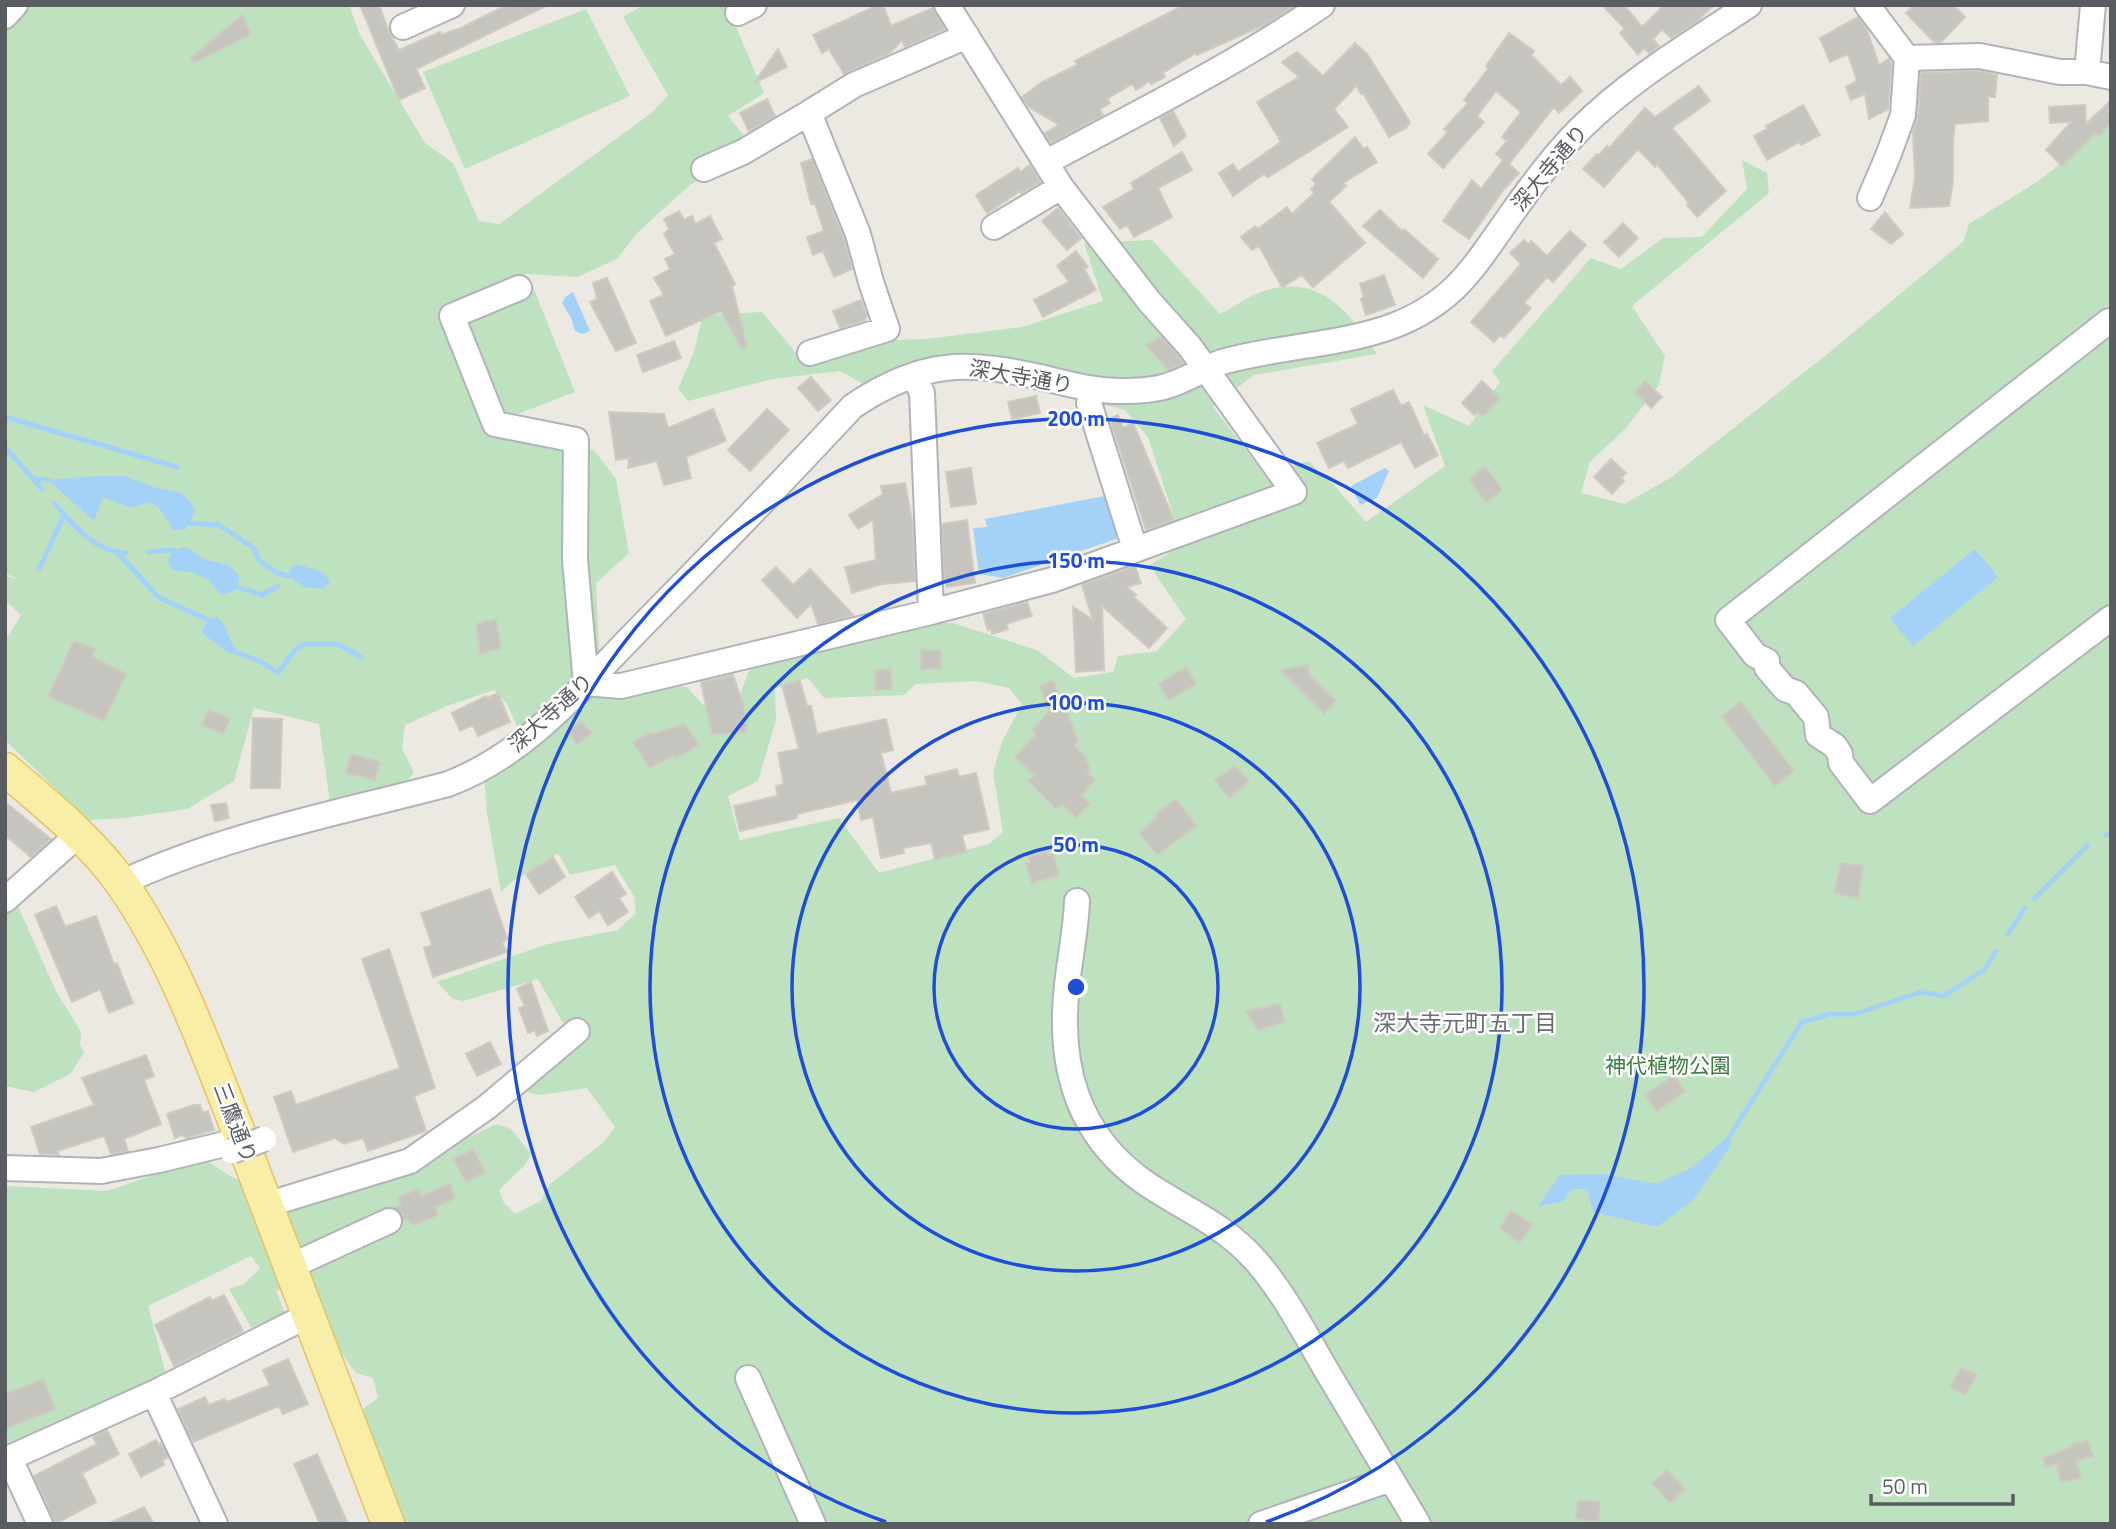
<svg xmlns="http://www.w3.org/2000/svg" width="2116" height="1529" font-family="'Titillium Web','Noto Sans JP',sans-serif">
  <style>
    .green { fill: #bee1c0; fill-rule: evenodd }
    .water { fill: #a4d1f8 }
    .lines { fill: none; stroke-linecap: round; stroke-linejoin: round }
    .stream { stroke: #a4d1f8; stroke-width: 5 }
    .building { fill: #c6c4be; stroke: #cfcbc0; stroke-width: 2 }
    .minor-casing { stroke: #b1b3b8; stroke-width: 28 }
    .major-casing { stroke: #e6c45f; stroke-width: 35 }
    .minor { stroke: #fff; stroke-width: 24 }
    .major { stroke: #f9eea8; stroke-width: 32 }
    .minor-bridge-casing { stroke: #b1b3b8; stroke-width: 28; stroke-linecap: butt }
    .minor-bridge { stroke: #fff; stroke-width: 24 }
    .ring { fill: none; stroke: #1d4ed8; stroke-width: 3.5 }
    .labels { text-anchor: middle; stroke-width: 5; stroke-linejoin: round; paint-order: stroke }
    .street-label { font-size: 21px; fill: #595c61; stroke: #fff }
    .park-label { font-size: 21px; fill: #3a7f3f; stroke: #fff }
    .neighbourhood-label { font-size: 23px; fill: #6a6e73; stroke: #fff }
    .centre { fill: #1d4ed8; stroke: #fff; stroke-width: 3.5 }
    .ring-label { font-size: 21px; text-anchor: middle; font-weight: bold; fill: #1d4ed8; stroke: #fff; stroke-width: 5; stroke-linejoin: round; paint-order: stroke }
  </style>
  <rect width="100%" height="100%" fill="#ebe9e1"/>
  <path class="green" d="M5,5H349L360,35L425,143L453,163L479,221L499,224L653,112L668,95L623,17L644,5H727L764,93L728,116L752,146L690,185L637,233L617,259L577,277L526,274L443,313L496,432L594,450L616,479L629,553L596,583L601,693L666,685L687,687L703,705L738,701L752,662L915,623H953L1037,650L1074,678L1113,672L1118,656L1157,651L1186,619L1149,565L1183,545L1148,437L1125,410L1049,391L958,375L885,396L840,371L772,379L688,401L678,389L694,352L703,315L762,312L795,352L874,341L927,339L1022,327L1103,301L1084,243L1152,240L1220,314C1234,307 1249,296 1264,291C1320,273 1349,312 1377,354L1254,375L1213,407L1264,474L1308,461L1333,484L1366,522L1445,466L1423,405L1469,426L1500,382L1492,371L1591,258L1621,269L1663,238L1702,237L1747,189L1742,160L1767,173L1769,193L1632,306L1665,356L1659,385L1627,427L1590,462L1581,493L1624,504L1670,478L1825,356L1963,242L1969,224L2040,180L2111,122V1524H401L364,1416V1408L378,1398L373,1378L356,1373L318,1321L301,1281L276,1291L286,1316L251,1327L229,1289L244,1284L260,1268L251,1256L148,1306L167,1378L5,1448V1186L107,1191L203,1158L230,1176L272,1194L382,1178L497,1124L511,1129L531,1154L525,1165L499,1190L504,1203L515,1214L541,1201L550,1184L604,1142L615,1127L587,1088L540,1095L529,1093L516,1066L564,1025L538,979L463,1001L453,999L437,982L548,944L618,930L636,913L634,896L615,865L570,875L558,853L513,881L501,892L487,813L484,778L519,731L507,704L494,690L447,706L405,725L402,748L414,773L397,792L331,810L319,724L254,708L234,781L187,809L125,818L88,820L5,740V641L21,615L5,600V576L18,579L5,573ZM808,678L824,698L904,695L916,684L976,681L1009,688L1022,704L1002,742L993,772L1003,832L989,844L879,873L839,818L740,840L728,796L758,781L776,720L775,688Z
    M586,9L630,96L465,169L423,72Z
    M533,287L575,392L502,420L461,321Z
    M16,902L56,991L81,1032L80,1045L84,1053L70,1074L34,1092L5,1086V904Z"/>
  <path class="water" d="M573,292L590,331L582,334L575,331L571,318L562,303L565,297Z
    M1385,468L1389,471L1377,498L1360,505L1351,486Z
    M100,476H124L153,487L181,493L191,502L195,511L185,530H173L160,509L150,502L132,508L103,497L94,521L48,480Z
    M1110,495L1119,538L1003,578L979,574L973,528L987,527L985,519Z
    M185,547L205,559L230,566L239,576L238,587L230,593L221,595C205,574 198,572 172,570L167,561L174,550Z
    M1975,549L1998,577L1913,646L1890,618Z
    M297,564L324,573L330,582L323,589L305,587L289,576L291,567Z
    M218,617C229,629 228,641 240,654H230L201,632L208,620Z
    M1731,1134L1730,1147L1693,1200L1657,1227L1593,1212L1587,1189H1572L1562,1202L1538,1206L1560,1175L1603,1174L1656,1184L1691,1168Z"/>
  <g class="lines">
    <path class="stream" d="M5,417L177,467
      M5,447L42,489
      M33,479L48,480
      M55,504C73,525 97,553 126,553
      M190,523L219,525L254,548L258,559L277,573L289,576
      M148,552L174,550
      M118,553L158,597L208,620
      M39,569L64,515
      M238,587L262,595L278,586
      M240,654L260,661L278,673L295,650L304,644H338L361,657
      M2106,835L2111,832
      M2034,899L2087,846
      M2008,934L2025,908
      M1731,1134L1802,1022L1830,1014H1855L1921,992L1944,996L1984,970L1996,951"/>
  </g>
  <path class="building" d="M360,5H379L389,32L399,50L440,32L441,35L461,28L507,5H548L416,69L425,88L399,100Z
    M878,5H883L891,26L933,8L945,29L905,47L902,40L890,53L844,74L829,49L822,53L813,35Z
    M1184,5H1295L1266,24L1197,55L1196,53L1163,73L1165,77L1151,84L1150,81L1136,90L1132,84L1107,99L1110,103L1100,109L1103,115L1051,143L1045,133L1059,125L1029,107L1022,97L1042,82L1077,65L1075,61Z
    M1602,5H1624L1642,27L1664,5H1714L1697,21L1671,38L1662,29L1653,39L1659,46L1649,53L1644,48L1638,55L1620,33L1625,29Z
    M1914,5H1953L1965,17L1941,42H1934L1906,13Z
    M242,15L251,34L194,63L191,58Z
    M1858,17L1866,28L1879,65L1889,59L1892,65L1888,109L1869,119L1865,94L1851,100L1846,87L1857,81L1848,54L1830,62L1820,38Z
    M1509,33L1534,51L1531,55L1561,85L1570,77L1582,91L1559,113L1554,107L1509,164L1519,173L1504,189L1469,239L1443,221L1472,180L1481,189L1503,160L1496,154L1507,141L1502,137L1521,112L1496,91L1477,116L1484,122L1443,168L1428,154L1448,132L1444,129L1468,103L1464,100L1488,69L1486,66Z
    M1355,43L1367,54L1410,122L1406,128L1389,137L1363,93L1361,94L1356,86L1334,109L1348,127L1268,177L1264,174L1233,196L1219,173L1233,164L1238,172L1281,142L1257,102L1299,77L1282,62L1297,52L1323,76Z
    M778,49L787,67L754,83Z
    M1979,71L1997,75L1995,97H1988V121L1955,124L1953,139V181L1949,206L1910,208L1915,178L1913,132L1918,116L1921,73Z
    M1699,86L1710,101L1672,128L1726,191L1697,217L1687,205L1689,203L1657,164L1655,167L1638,149L1604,187L1583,169L1597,154L1599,155L1607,146L1609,148L1645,108L1655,117Z
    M767,99L775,116L749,131L740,113Z
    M2111,100V123L2099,136L2096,133L2062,166L2046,150L2071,122L2050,123L2049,107L2085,105L2086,124Z
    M1803,105L1820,135L1801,145L1799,142L1767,160L1754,136L1767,129L1766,126Z
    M1173,111L1186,136L1174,146L1160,118Z
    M1355,137L1364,149L1367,147L1377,162L1343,183L1346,186L1329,202L1365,243L1313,287L1302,275L1282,287L1259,246L1252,250L1241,237L1255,226L1258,229L1287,207L1292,214L1314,193L1311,189L1316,184L1312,179Z
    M1182,152L1192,170L1158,188L1172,217L1134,237L1127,225L1120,229L1103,207L1134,189L1131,183Z
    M812,159L844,239L852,269L834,277L823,251L813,255L807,237L824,231L815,204H811L801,163Z
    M1030,165L1040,182L1021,193L1020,191L987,213L976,195L1018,168L1020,172Z
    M1058,208L1081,238L1067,250L1042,221Z
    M1380,210L1402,231L1404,229L1438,259L1423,278L1363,226Z
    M679,211L684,220L692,216L695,224L710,216L722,239L714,243L735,284L732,286L747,347L742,349L721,311L666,336L650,301L664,295L654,278L670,269L665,259L675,254L664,234L669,229L664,219Z
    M1885,212L1903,234L1891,244L1871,229Z
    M1623,223L1638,238L1619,257L1604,242Z
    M1570,231L1586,245L1553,282L1547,277L1524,303L1531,308L1504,338L1500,335L1494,342L1471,322L1521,264L1510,253L1524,240L1528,244L1531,241L1547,256Z
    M1076,251L1088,267L1084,269L1096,290L1043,317L1034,300L1069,282L1057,266Z
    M1384,275L1395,305L1366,315L1361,299L1364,297L1360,284Z
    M607,278L636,343L616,351L590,302L597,299L593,283Z
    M861,300L867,316L865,320L840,328L833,311Z
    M1161,337L1178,356L1183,363L1168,370L1146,345Z
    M674,341L681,358L643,372L637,355Z
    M811,377L831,400L818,411L798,388Z
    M1482,381L1500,398L1483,416L1478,412L1474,415L1462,403Z
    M1645,381L1662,397L1651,408L1635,392Z
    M1393,390L1401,406L1409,402L1424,435L1427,434L1438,455L1415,468L1401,442L1348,468L1344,461L1329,468L1317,443L1358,424L1351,409Z
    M1036,396L1040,413L1012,419L1008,402Z
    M713,409L726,441L686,457L691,478L664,485L657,461L628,468L629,458L616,460L609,412L664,414L668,428Z
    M767,409L789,430L750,471L728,450Z
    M1118,415L1123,428L1133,423L1174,520L1146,530L1110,419Z
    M1611,459L1626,473L1621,478L1624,481L1612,494L1594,477Z
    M1485,466L1502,490L1486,502L1469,479Z
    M971,468L976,504L951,507L946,472Z
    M905,483L913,526L915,581L882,584L852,593L845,567L876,560L873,520L858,529L849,515L883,494L881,486Z
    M967,520L975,583L947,587L944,578L942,524Z
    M1135,566L1141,583L1127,587L1136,595L1134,597L1167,628L1149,648L1102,606L1104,670L1076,672L1073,607L1093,620L1082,585Z
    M776,567L793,585L810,569L853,615L818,624L811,604L797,618L762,580Z
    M1027,602L1032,616L1006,624L1008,629L992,634L991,629L988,630L983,614Z
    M496,619L501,648L480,654L476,624Z
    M74,641L95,649L92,657L126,674L104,721L48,696Z
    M921,650H941V669H921Z
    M1308,665L1309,675L1336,701L1324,713L1280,670Z
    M1186,667L1196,684L1169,700L1159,684Z
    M891,669L892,689L875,690V670Z
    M733,675L743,704L747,732L712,734L701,682Z
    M1053,680L1078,740L1074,745L1084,755L1090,770L1087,773L1095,780L1081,795L1090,803L1076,818L1062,804L1056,809L1028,781L1034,776L1015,757L1036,734L1032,730L1050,711L1040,686Z
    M800,681L807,706H811L817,734L886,719L893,750L881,753L891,793L927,785L925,777L957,769L959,777L976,773L989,829L962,835L966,852L935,859L931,843L903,848L904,853L881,858L873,817L861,820L857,800L797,814V818L740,831L734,806L778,796L776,786L784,784L778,753L799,749L782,685Z
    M498,693L510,722L478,736L473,725L460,731L452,713L486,696L487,698Z
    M1740,701L1794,771L1775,786L1722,717Z
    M209,710L230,719L223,734L202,725Z
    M253,718L282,719L280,788H251Z
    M581,721L592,733L577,744L569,732Z
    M685,724L699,745L676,758L674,755L650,768L633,742L652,732L653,734Z
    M351,754L380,762L375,780L346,773Z
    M1235,766L1249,781L1229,798L1215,780Z
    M1176,799L1196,826L1157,855L1139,833L1158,817L1156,814Z
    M5,802L51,839L31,857L5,835Z
    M226,803L229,818L215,821L211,805Z
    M1045,852L1049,855L1053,854L1059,875L1032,883L1026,863L1030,862L1029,857Z
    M553,857L565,877L539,894L526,874Z
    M1841,863L1863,866L1858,898L1834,893Z
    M612,872L626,894L619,898L628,912L608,925L599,911L589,918L575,897Z
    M490,889L507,939L502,943L507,952L433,977L424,948L432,945L421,913Z
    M56,906L65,927L96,916L114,964L117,963L133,1003L109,1013L100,989L72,1002L35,915Z
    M389,949L435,1088L414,1096L426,1131L368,1151L363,1138L344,1144L335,1138L293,1152L274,1097L291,1091L296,1105L400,1068L362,959Z
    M531,982L548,1031L537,1036L535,1030L528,1033L519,1008L525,1006L517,989Z
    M1280,1004L1284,1022L1258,1030L1246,1011Z
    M490,1042L501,1064L477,1076L466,1054Z
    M146,1055L154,1076L144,1080L161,1124L124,1139L128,1151L111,1154L104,1136L57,1151L59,1155L40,1154L31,1127L94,1105L82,1078Z
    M1674,1075L1685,1091L1657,1111L1645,1095Z
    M194,1105H200L203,1113L208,1111L214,1130L186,1138L182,1135L175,1138L167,1114Z
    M473,1149L485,1172L466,1182L454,1159Z
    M450,1184L455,1198L435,1207L438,1215L413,1225L407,1218L403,1220L402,1214L394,1208L401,1205L398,1197L419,1189L421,1196Z
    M1511,1211L1532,1224L1520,1242L1500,1228Z
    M224,1295L243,1331L174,1366L155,1325L210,1297L211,1301Z
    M288,1359L308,1404L283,1414L279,1406L193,1442L178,1409L205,1397L209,1405L224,1399L227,1402L270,1385L263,1370Z
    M1961,1368L1977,1375L1965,1395L1950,1387Z
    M43,1379L55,1409L5,1429V1394Z
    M107,1430L119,1454L82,1473L96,1502L55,1524L34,1476L97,1444L93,1437Z
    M156,1440L159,1445L161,1443L168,1457L163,1460L164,1465L141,1477L129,1454Z
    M2088,1441L2093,1456L2076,1460L2081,1478L2060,1482L2057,1466L2061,1463L2045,1467L2043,1458L2074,1446L2073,1444Z
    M317,1454L348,1524H320L294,1464Z
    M1667,1470L1685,1489L1670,1503L1652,1483Z
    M1578,1501H1600L1598,1522L1576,1519Z
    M144,1507L154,1524H108Z"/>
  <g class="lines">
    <g class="minor-casing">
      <path id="minor" d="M1867,5L1907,58L1903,115L1888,156L1870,198
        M738,13L754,5
        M5,16L15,5
        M403,27L452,5
        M1907,58L1980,56L2060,72H2087L2111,77
        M2087,72L2093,5
        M809,113L854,85L967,36
        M1047,162C1139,112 1235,65 1322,5
        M704,169L743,152L809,113L858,234L871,282L887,329L810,353
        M994,227L1061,187
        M519,288L452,316L495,424L576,440L575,560L586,683L621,686L931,612L1052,580L1294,492L1190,347L1149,301L1061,187L947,5
        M2111,323L2109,321L1728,620L1755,655L1767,661V668L1785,689L1796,693L1816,717L1818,735L1835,746L1840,754L1841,763L1870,801L2111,618
        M914,375L922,393L931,612
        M1089,403L1135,549
        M121,883C223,835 339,813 448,784C526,755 583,686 640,628C712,555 783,481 853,406C922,360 966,360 1044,378C1072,385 1098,392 1127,391C1137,391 1149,390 1159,388C1181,384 1201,369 1222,362C1278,346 1338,346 1393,326C1455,302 1473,268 1510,216C1531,186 1553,156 1579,130C1629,80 1690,44 1749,5
        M5,900L78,835
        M1077,901C1076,929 1070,957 1067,985C1058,1064 1076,1134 1144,1182C1183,1209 1223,1223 1256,1261C1284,1293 1304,1332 1325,1368C1356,1420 1387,1472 1418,1524
        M5,1168L101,1171L159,1160L241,1140
        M268,1207L279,1201L410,1161L487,1107L577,1031
        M302,1261L389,1221
        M748,1378L813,1524
        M154,1393L215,1524
        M10,1459L40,1524
        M5,1460L154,1393L309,1315
        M1261,1524L1391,1479"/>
    </g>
    <g class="major-casing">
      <path id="major" d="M5,769C46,804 91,840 122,884C176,962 206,1050 241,1138C291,1266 339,1395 388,1524"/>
    </g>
    <use href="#minor" class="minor"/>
    <use href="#major" class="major"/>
    <g class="minor-bridge-casing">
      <path id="minor-bridge" d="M232,1151L264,1139"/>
    </g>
    <use href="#minor-bridge" class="minor-bridge"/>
  </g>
  <g class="ring">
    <circle cx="1076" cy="987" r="142"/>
    <circle cx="1076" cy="987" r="284"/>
    <circle cx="1076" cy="987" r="426"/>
    <path d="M886 1522A568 568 0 1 1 1266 1522"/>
  </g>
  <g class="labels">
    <g class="street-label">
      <text transform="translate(1550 168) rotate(-50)" y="7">深大寺通り</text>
      <text transform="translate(1021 377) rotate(10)" y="7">深大寺通り</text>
      <text transform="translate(551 713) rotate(-42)" y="7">深大寺通り</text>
      <text transform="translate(235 1123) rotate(69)" y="7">三鷹通り</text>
    </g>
    <g class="park-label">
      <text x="1668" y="1073">神代植物公園</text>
    </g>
    <g class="neighbourhood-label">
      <text x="1465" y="1031">深大寺元町五丁目</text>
    </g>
  </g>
  <circle cx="1076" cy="987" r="10" class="centre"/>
  <g class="ring-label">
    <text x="1076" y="426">200 m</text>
    <text x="1076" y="568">150 m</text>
    <text x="1076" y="710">100 m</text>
    <text x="1076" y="852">50 m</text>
  </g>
  <rect width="2116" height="1529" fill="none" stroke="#595c61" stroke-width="14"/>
  <path d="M1871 1494v10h142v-10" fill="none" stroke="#595c61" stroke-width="3.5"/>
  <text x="1882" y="1494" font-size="21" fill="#595c61" stroke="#ffffff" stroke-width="5" paint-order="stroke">50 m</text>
</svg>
